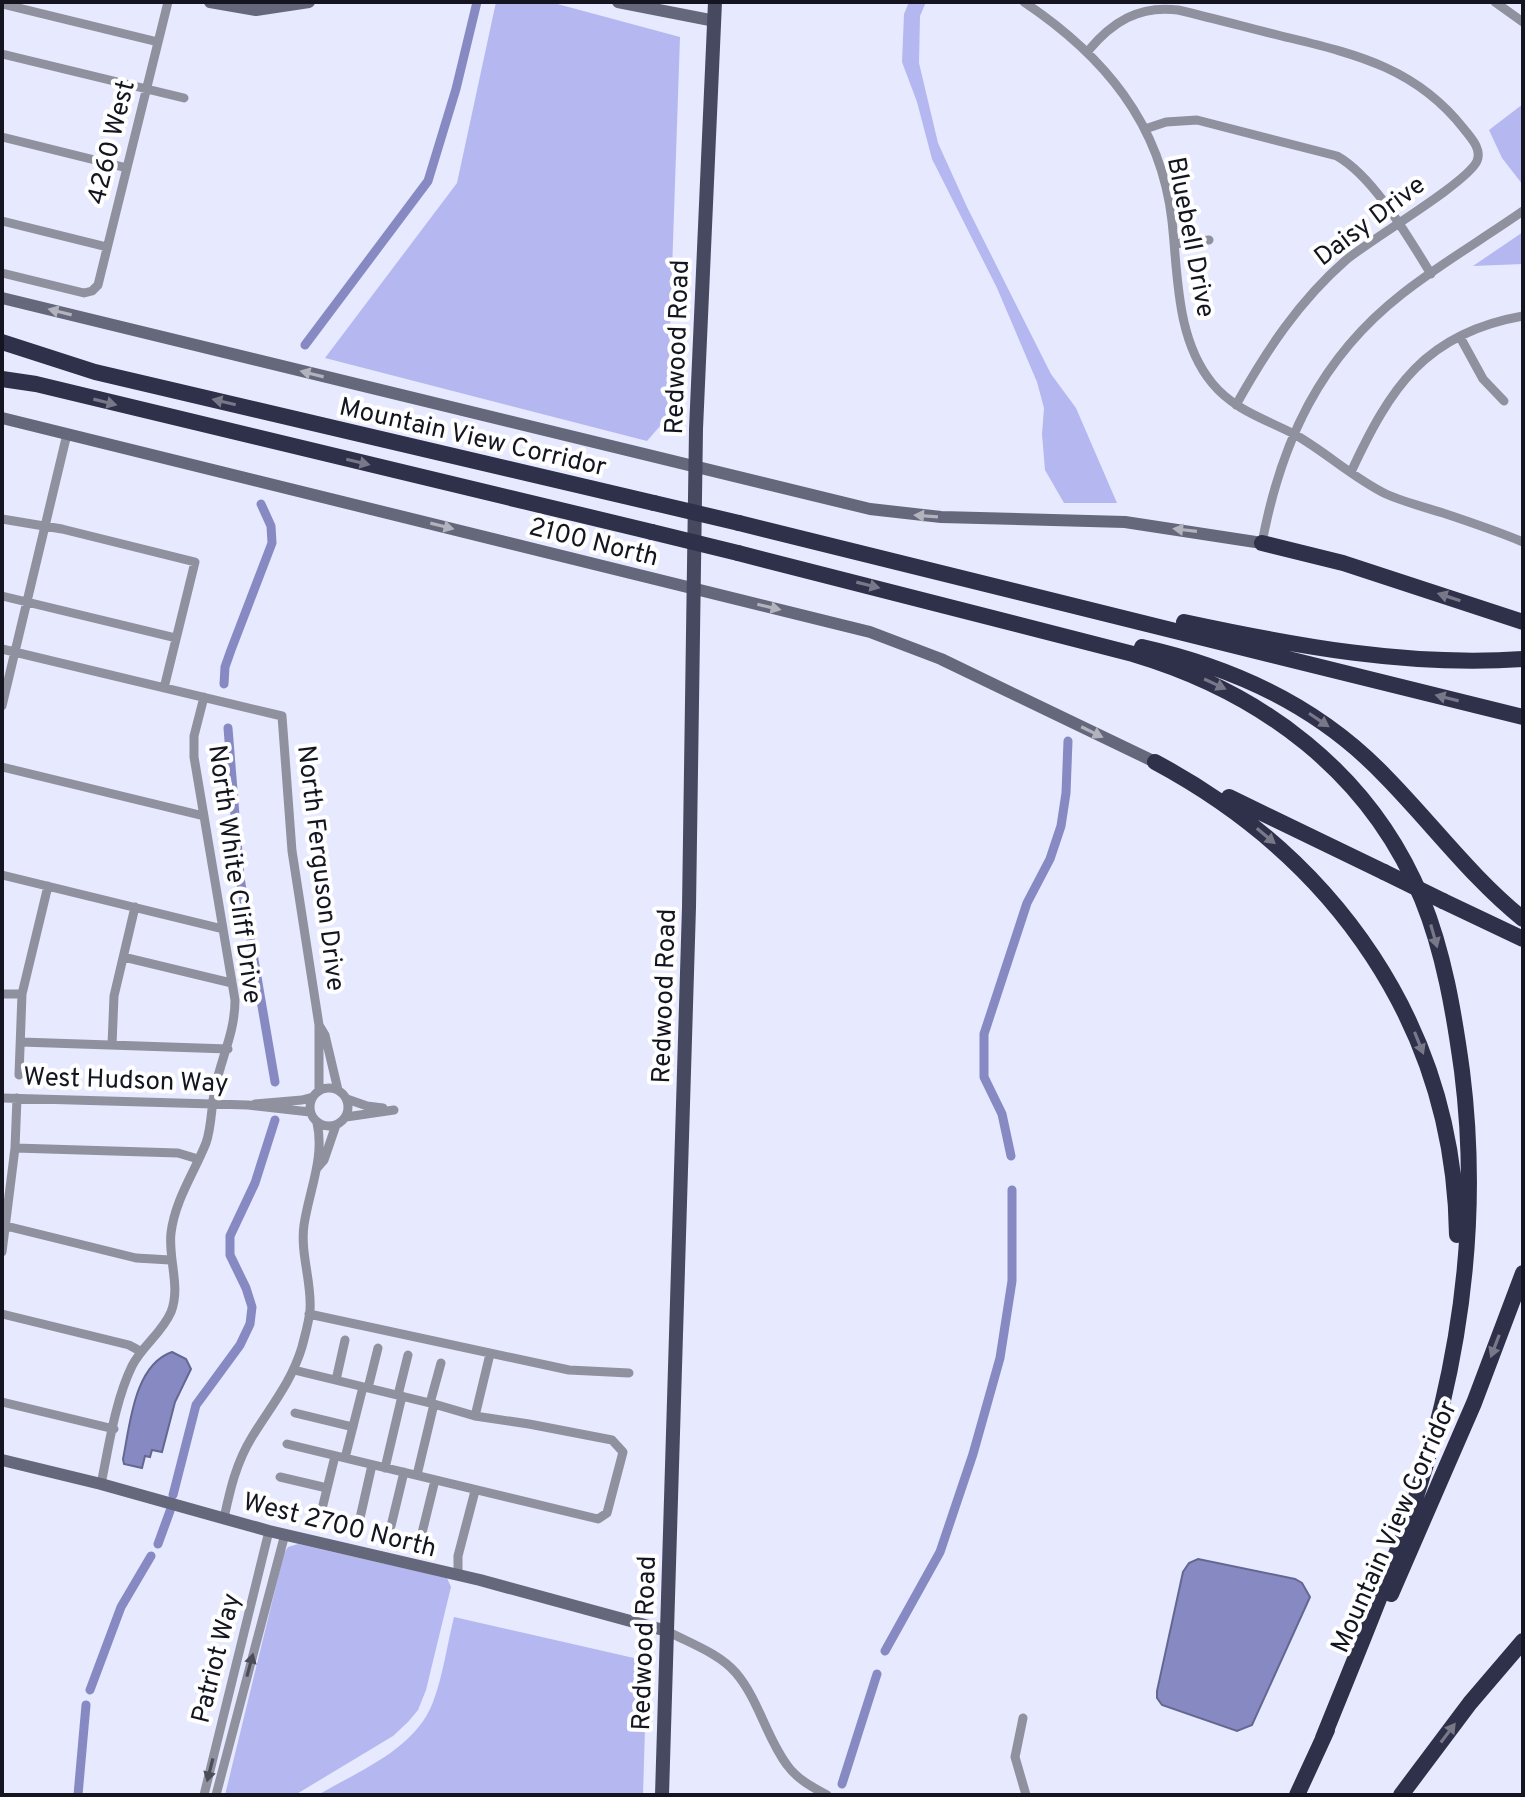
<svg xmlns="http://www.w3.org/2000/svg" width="1525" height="1797" font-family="Overpass,sans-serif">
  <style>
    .green { fill: #b5b8f0 }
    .water { fill: #878ac2; stroke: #646791; stroke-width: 2 }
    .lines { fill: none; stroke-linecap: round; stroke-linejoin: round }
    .canal { stroke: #878ac2; stroke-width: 9 }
    .street { stroke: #90919f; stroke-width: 9 }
    .secondary { stroke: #65677b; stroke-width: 12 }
    .primary { stroke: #474960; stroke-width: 14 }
    .highway { stroke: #2f304a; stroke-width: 16 }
    .highway-bridge { stroke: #2f304a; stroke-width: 16 }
    .oneway { fill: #b2b3bd }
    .oneway2 { fill: #787889 }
    .oneway3 { fill: #4c4d59 }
    .labels { text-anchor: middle; stroke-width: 8; stroke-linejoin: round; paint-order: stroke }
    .street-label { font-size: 26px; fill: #141520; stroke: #fff }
  </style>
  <rect width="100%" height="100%" fill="#e7e9fe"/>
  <path class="green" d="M496,2H550L680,37L667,418L647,441L325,358L457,183Z
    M909,2H926L920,16L919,63L938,143L967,207L1051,374L1076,408L1117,503H1064L1045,470L1042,434L1044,408L1037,382L997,288L932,159L917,102L902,62L904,14Z
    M1523,104V185L1502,158L1489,130Z
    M1523,232V264L1473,266Z
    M298,1544L447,1578L451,1587L426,1690L418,1710L408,1722L393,1736L295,1795H225L284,1553L288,1547Z
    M454,1617L647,1661L643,1795H318C358,1771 415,1750 433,1702C443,1676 447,1645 454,1617Z"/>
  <path class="water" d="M172,1352L186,1359L191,1369L175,1402L162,1452L152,1450L150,1457L145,1456L142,1468L124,1464L123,1459C130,1425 134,1365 172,1352Z
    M1198,1559L1295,1579L1302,1583L1310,1597L1252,1725L1237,1731L1162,1705L1157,1698V1691L1183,1572L1189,1563Z"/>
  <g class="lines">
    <path class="canal" d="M305,345L428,181L456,89L477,2
      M224,684L225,667L231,650L272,543L271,526L261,504
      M228,728L240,878L275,1082
      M1011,1156L1002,1114L984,1077V1034L1027,903L1050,859L1061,826L1066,793L1068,741
      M173,1495L196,1405L240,1345L250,1324L252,1307L246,1288L230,1255V1236L255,1183L275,1120
      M158,1544L170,1511
      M885,1651L940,1552L973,1454L1000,1358L1012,1281V1190
      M90,1690L121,1607L151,1556
      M842,1784L877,1674
      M78,1795L86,1705"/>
    <path class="street" d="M1024,2C1103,55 1161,123 1172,221C1178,275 1176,339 1212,383C1234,410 1265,419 1294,434C1326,452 1353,478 1386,494C1404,502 1424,507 1443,513C1470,522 1497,531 1523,542
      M1495,2L1523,22
      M2,4L158,42
      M1088,51C1112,22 1139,5 1178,10C1216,19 1253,29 1290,38C1360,55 1418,70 1464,129C1471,138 1482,149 1477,161C1467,183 1371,239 1346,260C1299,301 1266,351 1236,405
      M2,54L184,98
      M1145,129L1166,122L1197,120L1337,156C1374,177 1408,237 1431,274
      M2,137L127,168
      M2,221L107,247
      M1174,244L1209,240
      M2,273L84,293L92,291L98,285L168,2
      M1460,337L1483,379L1504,401
      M1351,472C1390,388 1425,333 1523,316
      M2,519L62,529L195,562L164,688
      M1262,543C1281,442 1320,358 1402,294C1440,264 1483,239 1523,211
      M2,596L176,638
      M2,649L282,716L292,851L319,1025V1090
      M2,706L67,434
      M2,767L204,816
      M2,875L223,929
      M124,957L232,983
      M2,994H22
      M319,1025L325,1035L338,1090
      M21,1042L228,1049
      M112,1045L114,996L135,907
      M19,1075L22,994L48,886
      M310 1107a19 19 0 1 1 38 0a19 19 0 1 1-38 0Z
      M2,1098L248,1105L310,1112
      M347,1099L367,1106L383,1108
      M255,1104L302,1100L313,1097
      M346,1117L394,1110
      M15,1148L178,1153L198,1159
      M317,1168L324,1160L336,1125
      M6,1226L136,1258L170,1260
      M2,1252L15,1148L17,1098
      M2,1314L129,1345L140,1351
      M309,1314L569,1370L629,1373
      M336,1380L345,1340
      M368,1388L378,1348
      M398,1395L408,1355
      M2,1402L114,1429
      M430,1403L441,1363
      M295,1413L353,1427
      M475,1416L490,1354
      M287,1444L598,1519L607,1513L623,1452L612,1440L529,1424L475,1416L434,1404L294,1370
      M345,1458L363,1387
      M385,1468L402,1396
      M417,1475L434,1404
      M280,1477L327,1488
      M101,1484C109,1446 115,1401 132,1366C142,1346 162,1333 171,1312C181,1287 168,1259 171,1233C175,1200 194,1173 206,1143C212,1126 211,1106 215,1089C221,1058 235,1033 235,1000L194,757V736L204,697
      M322,1509L335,1456
      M224,1518C230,1490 236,1463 252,1437C271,1406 291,1383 302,1347C305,1335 309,1322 310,1310C312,1282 300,1254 304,1225C309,1191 325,1157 317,1123
      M360,1518L372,1465
      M391,1526L404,1472
      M422,1533L435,1480
      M458,1575V1556L475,1491
      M667,1631C689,1643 719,1653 736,1673C759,1700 766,1737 787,1765C797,1779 812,1787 827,1795
      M1023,1718L1015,1757L1026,1795
      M204,1795L269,1531
      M216,1795L285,1534"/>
    <path class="secondary" d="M210,2L256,10L309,2
      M618,2L715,21
      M2,298L870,509L941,517L1125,522L1262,543
      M2,418L870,632L941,659L1155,762
      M2,1460L101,1484L269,1531L480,1580L667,1631"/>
    <path class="primary" d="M662,1795L689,907L696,429L715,2"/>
    <path class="highway" d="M2,342L95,372L654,503
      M2,379L36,384L652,532
      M739,523L1523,717
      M1262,543L1343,563L1523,622
      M738,553L1133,654C1261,692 1370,772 1422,899C1444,953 1454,1013 1462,1071C1476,1182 1468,1296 1442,1405C1415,1520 1367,1628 1323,1738
      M1184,622C1296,646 1408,667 1523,659
      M1142,647C1236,668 1320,707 1387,778C1433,825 1472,878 1523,919
      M1155,762C1336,859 1454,1026 1457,1235
      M1229,797L1384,872
      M1443,901L1523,939
      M1391,1594L1474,1403L1523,1273
      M1297,1795L1327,1730
      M1401,1795L1470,1703L1523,1641"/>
    <path class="highway-bridge" d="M654,503L739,523
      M652,532L738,553
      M1384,872L1443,901"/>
  </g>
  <defs><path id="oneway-solid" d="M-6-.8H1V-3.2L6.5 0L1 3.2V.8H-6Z" transform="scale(2)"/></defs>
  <g class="oneway">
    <use href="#oneway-solid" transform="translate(60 312) rotate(-166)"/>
    <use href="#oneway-solid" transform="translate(312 374) rotate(-166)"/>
    <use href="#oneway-solid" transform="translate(926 516) rotate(-176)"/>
    <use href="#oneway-solid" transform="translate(442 526) rotate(14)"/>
    <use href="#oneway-solid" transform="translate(1185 530) rotate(-173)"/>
    <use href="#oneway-solid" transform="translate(769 607) rotate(13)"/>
    <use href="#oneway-solid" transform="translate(1092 732) rotate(26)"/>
  </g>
  <g class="oneway2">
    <use href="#oneway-solid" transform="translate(105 402) rotate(14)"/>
    <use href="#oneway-solid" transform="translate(224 402) rotate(-167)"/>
    <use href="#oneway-solid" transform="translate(358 462) rotate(13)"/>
    <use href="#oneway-solid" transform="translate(868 585) rotate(14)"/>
    <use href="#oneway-solid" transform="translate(1449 597) rotate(-162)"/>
    <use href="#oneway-solid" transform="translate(1215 684) rotate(25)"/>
    <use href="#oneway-solid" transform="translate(1447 698) rotate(-166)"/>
    <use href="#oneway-solid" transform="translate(1319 720) rotate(34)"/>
    <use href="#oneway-solid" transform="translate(1266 836) rotate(40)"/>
    <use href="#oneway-solid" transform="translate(1434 936) rotate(74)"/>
    <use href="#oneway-solid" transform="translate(1419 1043) rotate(68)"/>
    <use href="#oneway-solid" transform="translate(1495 1346) rotate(111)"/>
    <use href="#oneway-solid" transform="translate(1448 1733) rotate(-53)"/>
  </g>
  <g class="oneway3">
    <use href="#oneway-solid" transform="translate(250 1665) rotate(-75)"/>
    <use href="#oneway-solid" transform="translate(210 1770) rotate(104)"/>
  </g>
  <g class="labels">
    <g class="street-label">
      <text transform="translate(110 142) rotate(-76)" y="9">4260 West</text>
      <text transform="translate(1369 220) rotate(-37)" y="9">Daisy Drive</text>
      <text transform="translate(1192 237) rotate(79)" y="9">Bluebell Drive</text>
      <text transform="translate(676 347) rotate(-88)" y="9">Redwood Road</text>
      <text transform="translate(473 436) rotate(13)" y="9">Mountain View Corridor</text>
      <text transform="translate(594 541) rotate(14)" y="9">2100 North</text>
      <text transform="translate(322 868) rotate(83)" y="9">North Ferguson Drive</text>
      <text transform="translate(236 874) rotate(82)" y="9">North White Cliff Drive</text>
      <text transform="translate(663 996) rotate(-88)" y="9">Redwood Road</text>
      <text transform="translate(126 1079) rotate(2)" y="9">West Hudson Way</text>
      <text transform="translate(340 1524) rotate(14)" y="9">West 2700 North</text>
      <text transform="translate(1393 1526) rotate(-66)" y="9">Mountain View Corridor</text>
      <text transform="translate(643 1643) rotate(-88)" y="9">Redwood Road</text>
      <text transform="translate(215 1658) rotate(-76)" y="9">Patriot Way</text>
    </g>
  </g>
  <rect width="1525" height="1797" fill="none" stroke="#141520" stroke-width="8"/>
</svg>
